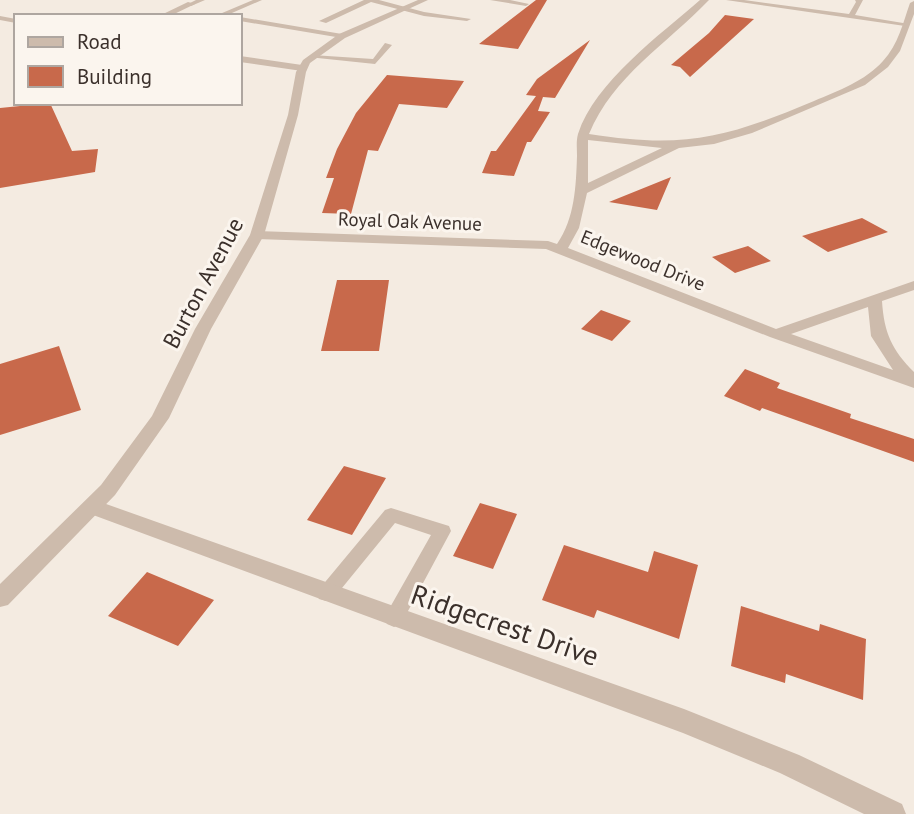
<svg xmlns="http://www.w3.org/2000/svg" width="914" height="814" font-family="'PT Sans',sans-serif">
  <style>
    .building { fill: #c8694b }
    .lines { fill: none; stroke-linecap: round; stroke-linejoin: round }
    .service { fill: #cdbbac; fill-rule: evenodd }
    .minor { fill: #cdbbac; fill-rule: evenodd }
    .tertiary { fill: #cdbbac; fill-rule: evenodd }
    .labels { text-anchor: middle; stroke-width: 6; stroke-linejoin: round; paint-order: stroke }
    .far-street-label { font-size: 19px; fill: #3b302b; stroke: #fbf5ee }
    .street-label { font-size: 23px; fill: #3b302b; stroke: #fbf5ee }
    .near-street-label { font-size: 28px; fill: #3b302b; stroke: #fbf5ee }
  </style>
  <rect width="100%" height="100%" fill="#f4ebe1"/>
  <path class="building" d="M536,0H547L518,49L479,44Z
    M725,15L754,19L690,77L680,67L671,65L709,33Z
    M590,40L555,98L543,97L538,111L550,112L531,142H527L514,176L482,173L491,151H496L536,96L526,95L537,79Z
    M387,75L464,81L447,108L399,104L378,151L368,150L351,214L322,213L334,178H326L337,149L356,113Z
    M50,103L72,151L98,149L95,172L0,188V108Z
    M671,177L657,210L609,202Z
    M862,218L888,232L828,252L802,236Z
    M748,246L771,261L735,273L712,257Z
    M337,280H389L379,351H321Z
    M601,310L631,321L612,341L581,329Z
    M59,346L81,410L0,435V364Z
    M745,369L780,383L777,388L851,414L850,418L914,439V462L762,408L760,411L724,396Z
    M344,466L386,478L352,535L307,520Z
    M480,503L517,514L493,569L453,556Z
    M564,545L648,572L654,551L698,565L679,639L597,610L594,618L542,600Z
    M147,572L214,600L178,646L108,616Z
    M741,606L819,631L820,624L866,639L863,700L786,674L785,683L731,666Z"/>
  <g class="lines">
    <path class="service" d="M196,0H205L191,6L188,4Z
      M253,0H262L225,16H215Z
      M364,0H379L424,12L471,19L467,21L424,16L371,2L326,23L319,21Z
      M490,0H510L529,4L526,6Z
      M726,0H744L849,14L856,2L855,0H863L855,15L909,24L905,26Z
      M240,17L342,34L346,36L342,38L240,21Z
      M385,43L392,45L375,64L308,57L312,55L373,59Z
      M391,508L449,526L451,531L401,624L394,627L387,624L384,618L431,535L395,523L333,599L326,601L319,599L316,593L385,510Z"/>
    <path class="minor" d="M700,0H709C667,44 613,76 589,134C684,149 726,138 814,101C838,91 865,81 883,61C898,45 903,23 910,3L914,1V14L900,51L888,67L865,85L752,133L714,144L679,148L587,193L579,228L568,248L776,329L914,281V290L882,301C884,333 892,350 914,372V388L770,337L546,249L257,239L250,235L257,231L548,241L557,244C575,218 576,186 577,156C577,149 576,141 578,134C595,82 660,35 700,0ZM588,140L662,148L588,183ZM868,307L871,336L893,370L791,334Z
      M188,2L195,4L170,16H159Z
      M0,16L16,19V23L0,20Z
      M240,56L302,65L307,68L302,71L240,62Z
      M92,499L684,709L799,755L902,804L906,814H864L780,773L683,733L85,512L82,507L85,502Z"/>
    <path class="tertiary" d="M418,0H428L345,38L310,63L306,72L298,115L264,235L211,329L169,418L115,495L8,605L0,607V584L101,485L152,416L195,329L250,235L288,115L296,72L303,60L339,34Z"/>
  </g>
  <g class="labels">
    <g class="far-street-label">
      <text transform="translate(410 221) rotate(2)" y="7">Royal Oak Avenue</text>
      <text transform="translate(643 260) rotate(22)" y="7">Edgewood Drive</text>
    </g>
    <g class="street-label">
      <text transform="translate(203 283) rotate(-62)" y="8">Burton Avenue</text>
    </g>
    <g class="near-street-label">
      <text transform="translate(505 625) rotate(19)" y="10">Ridgecrest Drive</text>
    </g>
  </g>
  <rect x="14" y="14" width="228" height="91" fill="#fbf5ee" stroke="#aea6a0" stroke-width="2"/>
  <rect x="28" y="37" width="35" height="10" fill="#cdbbac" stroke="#aea6a0" stroke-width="2"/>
  <text x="77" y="49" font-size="21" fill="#3b302b">Road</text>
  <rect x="28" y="66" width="35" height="21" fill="#c8694b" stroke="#aea6a0" stroke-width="2"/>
  <text x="77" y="84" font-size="21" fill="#3b302b">Building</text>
</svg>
